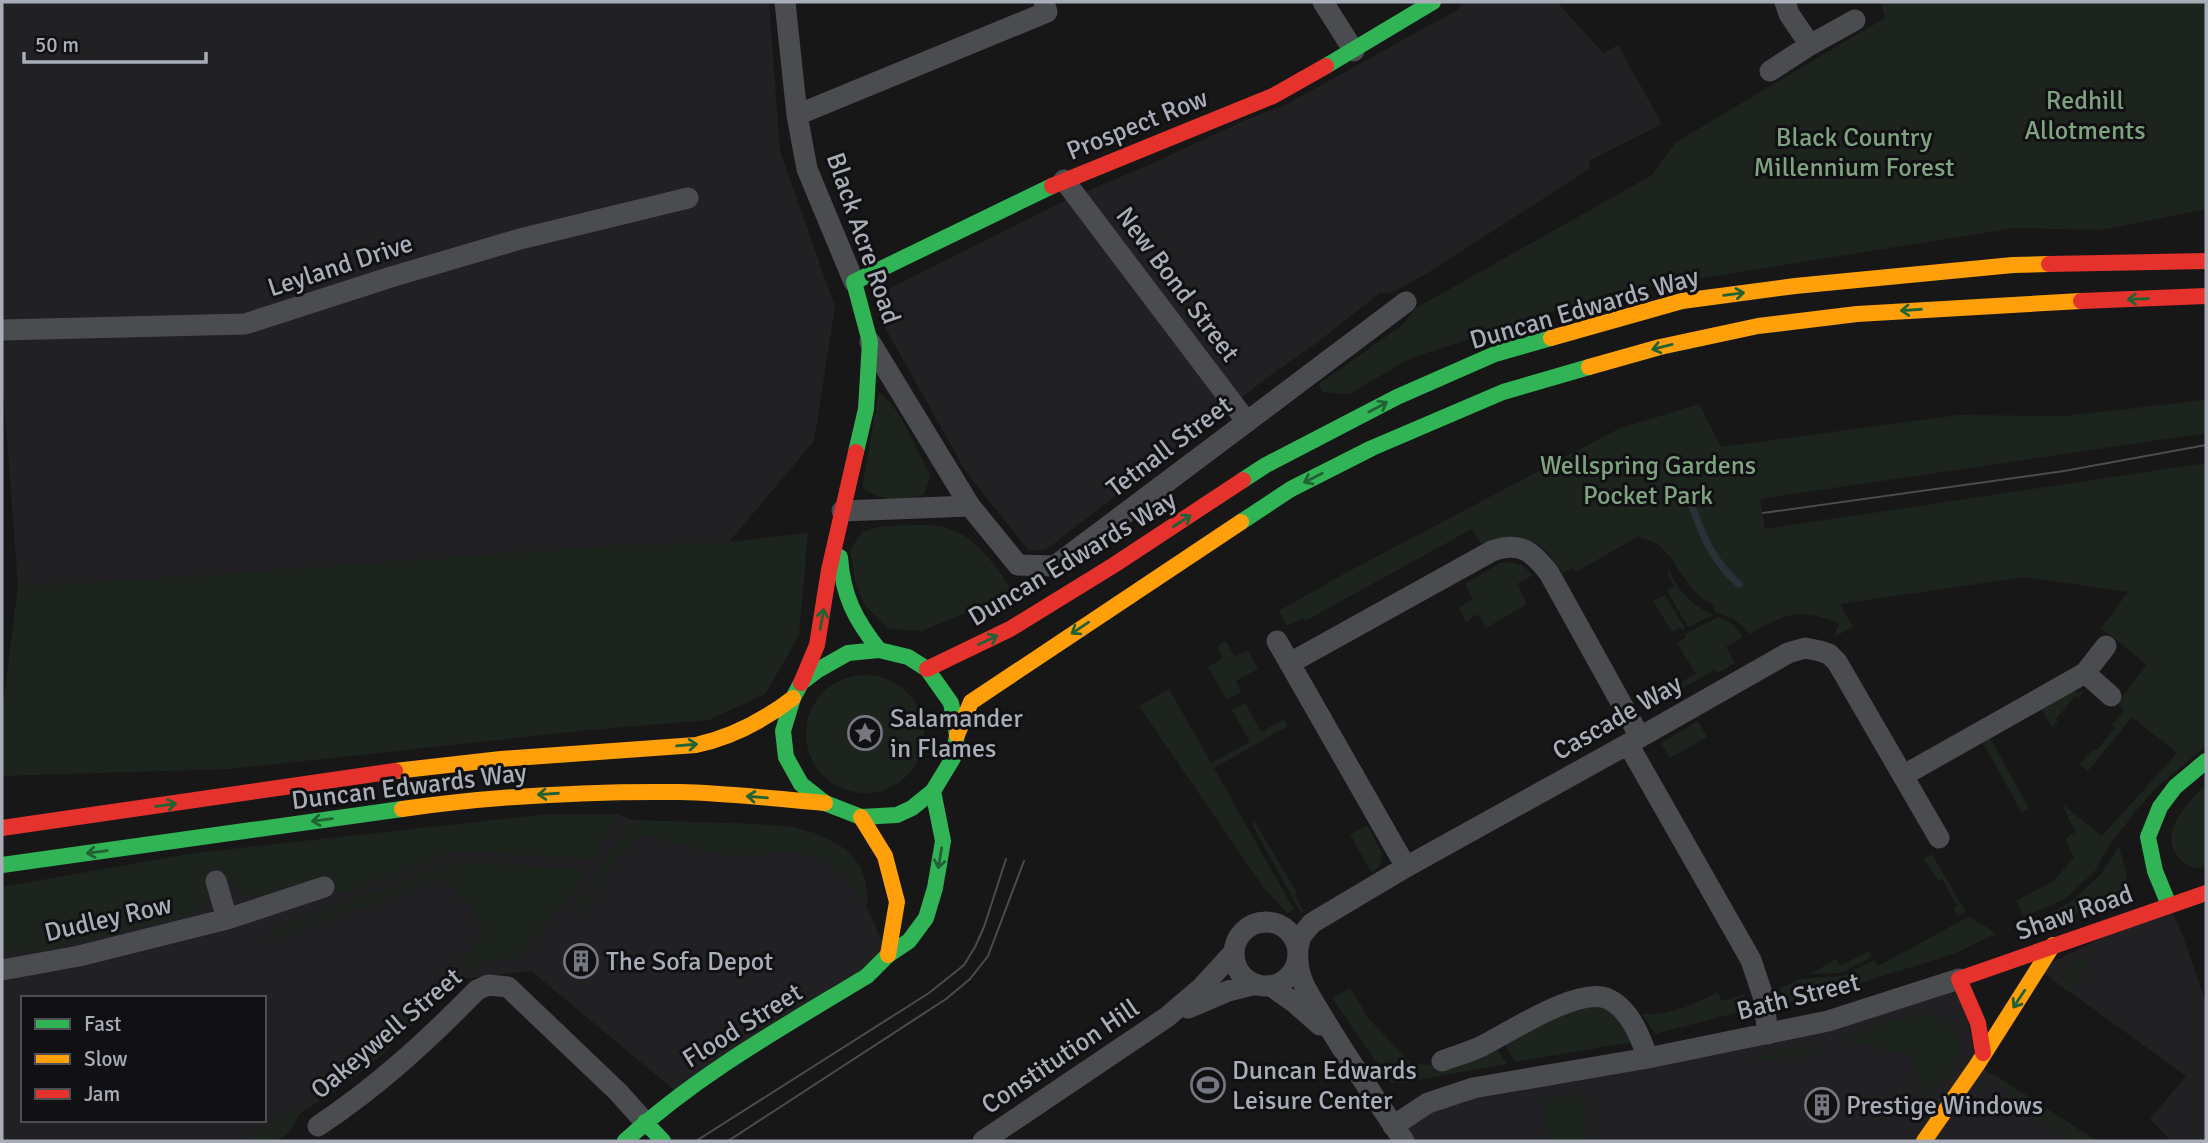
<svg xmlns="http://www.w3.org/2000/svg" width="2208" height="1143" font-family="Signika,sans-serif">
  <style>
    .built { fill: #212123; fill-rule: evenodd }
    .green { fill: #1d241e }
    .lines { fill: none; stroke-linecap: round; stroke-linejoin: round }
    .stream { stroke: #2a3239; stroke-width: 7 }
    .street { stroke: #4b4c50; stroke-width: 21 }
    .fast { stroke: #30b455; stroke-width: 16 }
    .slow { stroke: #ff9f0a; stroke-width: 16 }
    .jam { stroke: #e5322d; stroke-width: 16 }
    .tram { stroke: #4b4c4f; stroke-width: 2 }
    .oneway { stroke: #206234 }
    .labels { text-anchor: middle; stroke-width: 6; stroke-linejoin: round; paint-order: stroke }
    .park-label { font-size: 26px; fill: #7fa381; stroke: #111113 }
    .street-label { font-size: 26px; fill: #a8adb8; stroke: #111113 }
    .poi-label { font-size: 26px; fill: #a8adb8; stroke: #111113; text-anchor: start }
  </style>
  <rect width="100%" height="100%" fill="#171717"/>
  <path class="built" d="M2,2H769L780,151L835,307L814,441L729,542L605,546L170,578L18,586L2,372Z
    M1464,2H1557L1603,53L1618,45L1662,124L1589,161L1591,168L1426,274L1389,294L1381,292L1314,345L1272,374L1051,546L1045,550L1029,551L966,472L877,313L882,292L1066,200L1149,165L1243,121L1287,104L1457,10Z
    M549,814H617L632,820L755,824L793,827L815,833L832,841L861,867L868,894L867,907L888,955L679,1094L531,971L461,979L312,1106L258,1141H2V887L196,853ZM23,998H264V1120H23Z
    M2169,905L2183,936L2206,1003V1141H2171L2150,1119L2186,1076L2038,969Z
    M1959,979L1977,1065L2097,1141H1403L1393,1126L1428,1103L1648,1058Z"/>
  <path class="green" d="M1881,2H2206V209L2101,230L2014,228L1609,293L1411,358L1349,394L1322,392L1319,384L1401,326L1416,308L1652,175L1676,142L1885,18Z
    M879,392C900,407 918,451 930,475L924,494C902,502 881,502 862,487Z
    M2206,400V433L1760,499L1765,529L2206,463V746L2156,788L2139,807L2108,847L2095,871L2067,898L2024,917L2016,901L2054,881L2074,857L2065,839L2075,832L2062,804L2102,836L2177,753L2132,717L2088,771L2080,764L2093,749L2096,751L2115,728L2112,725L2124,710L2117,703L2147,665L2101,628L2128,592L2025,577L1840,604L1853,627L1834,637L1839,624C1800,606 1785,614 1750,634L1734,619L1714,611L1713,605C1703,599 1695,593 1688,583C1671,562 1667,541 1637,537L1576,572L1573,568L1563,573C1536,533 1527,537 1482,545L1472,529L1305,621L1303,618L1287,626L1279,611L1342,575L1618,429L1699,404L1721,447L1958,415L2064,416Z
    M883,526C900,526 929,523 944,527C978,536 996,568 1015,594L921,631L889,629L866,607L856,585L850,550L862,532Z
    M808,533L799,636L765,694L709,720L590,730L230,769L2,776V714L18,586L170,578L605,546L729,542Z
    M1510,562L1522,565L1533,575L1517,584L1527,604L1486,628L1478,614L1466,622L1459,608L1473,599L1465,584L1500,563Z
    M1667,572L1670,573C1682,595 1690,603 1713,615L1688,627L1667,591L1674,586Z
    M1665,595L1685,628L1682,630L1680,627L1672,632L1653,601Z
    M1719,617C1730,622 1738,626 1742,638L1726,647L1735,663L1718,673L1715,670L1660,701L1657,696L1696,674L1677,643L1686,637L1685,634Z
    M1226,641L1235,657L1248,650L1258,669L1236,681L1241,692L1227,700L1208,667L1223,658L1217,646Z
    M806 734a59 59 0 1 1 118 0a59 59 0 1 1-118 0Z
    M1169,689L1211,763L1250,742L1232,710L1245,703L1261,732L1284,719L1288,726L1214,768L1294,910L1287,913L1263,887L1139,706Z
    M2073,692H2084L2078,698L2075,696L2056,719L2058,721L2052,728L2042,710Z
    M1698,721L1707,737L1670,758L1661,743Z
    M1990,738L2029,808L2022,813L1983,743Z
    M2206,784V867C2197,870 2188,867 2181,860C2155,833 2188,803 2206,784Z
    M549,814H617L596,856L591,859L459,851L338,894L331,872L261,896C240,899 228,884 221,867L205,872C211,895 204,908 183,918L25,953L8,952L2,949V887L196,853Z
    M632,820C661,821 690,822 719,823C777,824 874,825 867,907C848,874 829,852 788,851C780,850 773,853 766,854C751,855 737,855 722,854C693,850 666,839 637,834L607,874L582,915L574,906L593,886L604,862Z
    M1255,822L1297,893L1295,895L1304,911L1301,913L1252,824Z
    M1367,825L1382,853L1380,866L1372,873L1350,835Z
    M2119,846L2127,876L2125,887L2118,896L2102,905L2022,933L2014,931L2071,902L2101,874Z
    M1932,854L1966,912L1958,916L1953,908L1957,906L1942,879L1939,881L1923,859Z
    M461,861L586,870L587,875L517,958C509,961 506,959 499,960C488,960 477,965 468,969L458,961L486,931L447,877L271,940L275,931L282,926Z
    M1970,916C1978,925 1989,926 1995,934L1956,953L1797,1003C1787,1002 1784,998 1779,989L1799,979L1842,976L1874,960L1878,966Z
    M1869,951L1872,957L1841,973L1810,974L1836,959L1840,966Z
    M2096,955L2069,992L2057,984L2072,963Z
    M443,977L452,984L382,1055L334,1092L326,1094L321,1087L379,1045Z
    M1350,988L1369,1019L1411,1063L1438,1066L1496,1048L1507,1064L1401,1083L1390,1082L1332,998Z
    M1717,992L1722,1001L1744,994L1747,1010L1655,1034L1642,1014C1671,1015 1693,1006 1717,992Z
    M1603,1005L1619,1017L1632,1042L1515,1062L1503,1042L1580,1006Z
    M1916,1013C1990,1014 1947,1091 1930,1092C1913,1092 1919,1066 1910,1057C1904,1051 1855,1042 1843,1039L1884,1023Z
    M1806,1044L1818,1046V1052L1754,1063L1759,1057Z
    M1995,1075L2097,1141H2068L2054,1127L2051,1129L2047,1126L1992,1080Z
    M1583,1093L1589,1141H1549L1541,1101Z
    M298,1105C301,1122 288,1138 271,1141C262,1143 251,1141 242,1141Z"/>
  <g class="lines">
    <path class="stream" d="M1691,503C1702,535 1713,562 1739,584"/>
    <path class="street" d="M785,2L797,115L807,169L854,282
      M1323,2L1354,51
      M1785,2L1789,14L1810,45
      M1770,71L1810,45L1855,20
      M797,115L1047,12L1044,2
      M1064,180L1247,422
      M2,330L245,324L391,277L520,239L688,198
      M870,342L970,506L1018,565L1055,566L1406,302
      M842,511L970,506
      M1277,641L1406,867
      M2106,646L2085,673L2111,696
      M1290,663L1492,551C1520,541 1532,551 1549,573L1640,737
      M1628,744L1751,960L1763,996L1768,1034
      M1904,775L2085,673
      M216,881L227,919
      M1234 954a32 32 0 1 1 64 0a32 32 0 1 1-64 0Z
      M1298,948L1301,936L1312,923L1406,867L1628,744L1788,653L1805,648L1820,651L1829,654L1837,662L1939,838
      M1298,961C1299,983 1313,1000 1324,1019C1349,1061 1377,1101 1404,1141
      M2,970L79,956L227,919L324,887
      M1271,986L1295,1003L1320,1025
      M1188,1008L1228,991L1256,984
      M1442,1061C1455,1056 1470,1052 1482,1046C1510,1032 1576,988 1606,998C1629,1007 1640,1036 1648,1058
      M318,1126C378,1086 426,1042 477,990L488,985L508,987L618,1092L645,1122
      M1393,1126L1428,1103L1473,1088L1648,1058L1828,1021L1959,979
      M983,1141L1167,1017L1201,988L1234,952"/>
    <path class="fast" d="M1326,66L1433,2
      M856,452L866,409L870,342L854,282L1052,186
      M1243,480L1266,465L1397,397L1495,354L1551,338
      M1241,522L1291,489L1372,448L1503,392L1589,367
      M840,557C843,597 855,619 879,650
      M879,650L908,657L927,669L951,703L957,735L953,758L933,791L912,808L897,815L861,817L825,803L801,784L786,757L783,731L793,698L801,683L818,670L848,653Z
      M2,865L402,809
      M2169,905L2155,871L2148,837L2160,807L2175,787L2206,761
      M645,1122L663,1141
      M625,1141C698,1074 783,1027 867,976L888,955L909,941L926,918L935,888L943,841L933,791"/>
    <path class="slow" d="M1551,338L1682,301L1795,286L2013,265L2049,264
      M1589,367L1660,347L1758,326L1857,314L2081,301
      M957,735L971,702L1241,522
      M395,771L501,759L696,745C733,737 763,721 793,698
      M402,809C494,796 587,791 680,792C728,793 777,799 825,803
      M861,817L885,856L897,902L888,955
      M1924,1141L1977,1065L2053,945"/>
    <path class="jam" d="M1052,186L1273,96L1326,66
      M2049,264L2206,261
      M2081,301L2206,296
      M927,669L1010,629L1114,565L1243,480
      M801,683L817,645L829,570L856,452
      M2,828L395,771
      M1983,1053L1978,1023L1959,979L2206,893"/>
    <path class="tram" d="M1763,513L2064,471L2206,445
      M696,1141L929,993L964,965L975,947L984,927L1006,859
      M728,1141L946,999L970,979L988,956L1024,861"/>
  </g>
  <defs><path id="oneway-shaft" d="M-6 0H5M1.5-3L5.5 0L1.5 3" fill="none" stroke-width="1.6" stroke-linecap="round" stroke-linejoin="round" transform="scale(1.75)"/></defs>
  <g class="oneway">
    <use href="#oneway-shaft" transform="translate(1734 294) rotate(-8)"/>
    <use href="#oneway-shaft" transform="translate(2138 299) rotate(178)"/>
    <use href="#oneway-shaft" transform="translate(1911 310) rotate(176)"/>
    <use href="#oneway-shaft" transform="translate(1662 347) rotate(166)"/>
    <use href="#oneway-shaft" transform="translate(1378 407) rotate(-28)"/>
    <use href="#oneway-shaft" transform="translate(1313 478) rotate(153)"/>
    <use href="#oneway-shaft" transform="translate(1182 521) rotate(-33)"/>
    <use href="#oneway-shaft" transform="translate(822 619) rotate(-80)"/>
    <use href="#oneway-shaft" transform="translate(1080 628) rotate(146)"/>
    <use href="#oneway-shaft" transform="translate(988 640) rotate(-26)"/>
    <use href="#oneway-shaft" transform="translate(687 745) rotate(-5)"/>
    <use href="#oneway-shaft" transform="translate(548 794) rotate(176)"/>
    <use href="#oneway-shaft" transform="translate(757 797) rotate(-175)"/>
    <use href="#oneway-shaft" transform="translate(166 805) rotate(-8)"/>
    <use href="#oneway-shaft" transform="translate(322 820) rotate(172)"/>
    <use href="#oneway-shaft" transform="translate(97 852) rotate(172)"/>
    <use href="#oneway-shaft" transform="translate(940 858) rotate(99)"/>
    <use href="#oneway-shaft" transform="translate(2019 999) rotate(123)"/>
  </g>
  <defs>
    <g id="sight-ring" transform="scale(1.75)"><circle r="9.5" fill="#111113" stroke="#757880" stroke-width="1.5"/><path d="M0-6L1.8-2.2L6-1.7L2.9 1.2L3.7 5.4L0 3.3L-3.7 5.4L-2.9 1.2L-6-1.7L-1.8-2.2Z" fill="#757880"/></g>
    <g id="building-ring" transform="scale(1.75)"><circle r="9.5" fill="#111113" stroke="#757880" stroke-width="1.5"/><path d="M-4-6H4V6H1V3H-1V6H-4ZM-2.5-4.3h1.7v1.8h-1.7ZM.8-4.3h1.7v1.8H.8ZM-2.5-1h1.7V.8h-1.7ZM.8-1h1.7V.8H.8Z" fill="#757880"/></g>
    <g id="stadium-ring" transform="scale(1.75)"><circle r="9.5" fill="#111113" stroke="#757880" stroke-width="1.5"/><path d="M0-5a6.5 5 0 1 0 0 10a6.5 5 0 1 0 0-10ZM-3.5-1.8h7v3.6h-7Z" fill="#757880"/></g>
  </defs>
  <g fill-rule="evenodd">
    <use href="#sight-ring" x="865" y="733"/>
    <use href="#building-ring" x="581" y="961"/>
    <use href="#stadium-ring" x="1208" y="1085"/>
    <use href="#building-ring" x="1822" y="1105"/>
  </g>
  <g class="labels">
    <g class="park-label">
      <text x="2085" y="109">Redhill<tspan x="2085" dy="30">Allotments</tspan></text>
      <text x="1854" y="146">Black Country<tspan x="1854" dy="30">Millennium Forest</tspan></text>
      <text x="1648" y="474">Wellspring Gardens<tspan x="1648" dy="30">Pocket Park</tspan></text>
    </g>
    <g class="street-label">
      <text transform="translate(1137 124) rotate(-22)" y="9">Prospect Row</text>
      <text transform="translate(864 238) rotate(71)" y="9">Black Acre Road</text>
      <text transform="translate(340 265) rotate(-18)" y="9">Leyland Drive</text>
      <text transform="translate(1178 284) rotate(53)" y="9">New Bond Street</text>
      <text transform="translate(1584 308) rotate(-16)" y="9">Duncan Edwards Way</text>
      <text transform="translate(1169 446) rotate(-37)" y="9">Tetnall Street</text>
      <text transform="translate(1072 558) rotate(-31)" y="9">Duncan Edwards Way</text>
      <text transform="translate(1617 717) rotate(-30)" y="9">Cascade Way</text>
      <text transform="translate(409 786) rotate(-7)" y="9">Duncan Edwards Way</text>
      <text transform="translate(2074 912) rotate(-19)" y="9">Shaw Road</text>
      <text transform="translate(108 918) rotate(-13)" y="9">Dudley Row</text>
      <text transform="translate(1798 996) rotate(-14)" y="9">Bath Street</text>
      <text transform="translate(742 1025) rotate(-32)" y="9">Flood Street</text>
      <text transform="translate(386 1033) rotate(-40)" y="9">Oakeywell Street</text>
      <text transform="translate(1060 1056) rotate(-34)" y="9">Constitution Hill</text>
    </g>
    <g class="poi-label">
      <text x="890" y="727">Salamander<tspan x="890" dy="30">in Flames</tspan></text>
      <text x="606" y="970">The Sofa Depot</text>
      <text x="1232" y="1079">Duncan Edwards<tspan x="1232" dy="30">Leisure Center</tspan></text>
      <text x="1846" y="1114">Prestige Windows</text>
    </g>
  </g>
  <rect width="2208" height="1143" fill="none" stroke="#a8adb8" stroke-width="7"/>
  <rect x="21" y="996" width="245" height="126" fill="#111113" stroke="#4d4f55" stroke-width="2"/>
  <rect x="35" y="1019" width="35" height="10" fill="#30b455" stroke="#4d4f55" stroke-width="2"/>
  <text x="84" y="1031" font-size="21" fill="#a8adb8">Fast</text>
  <rect x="35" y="1054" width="35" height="10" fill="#ff9f0a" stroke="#4d4f55" stroke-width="2"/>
  <text x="84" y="1066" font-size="21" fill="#a8adb8">Slow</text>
  <rect x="35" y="1089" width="35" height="10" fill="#e5322d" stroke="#4d4f55" stroke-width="2"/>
  <text x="84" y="1101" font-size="21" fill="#a8adb8">Jam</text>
  <path d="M24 52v10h182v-10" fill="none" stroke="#a8adb8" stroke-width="3.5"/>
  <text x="35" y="52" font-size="21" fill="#a8adb8" stroke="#111113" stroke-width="5" paint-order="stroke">50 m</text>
</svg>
